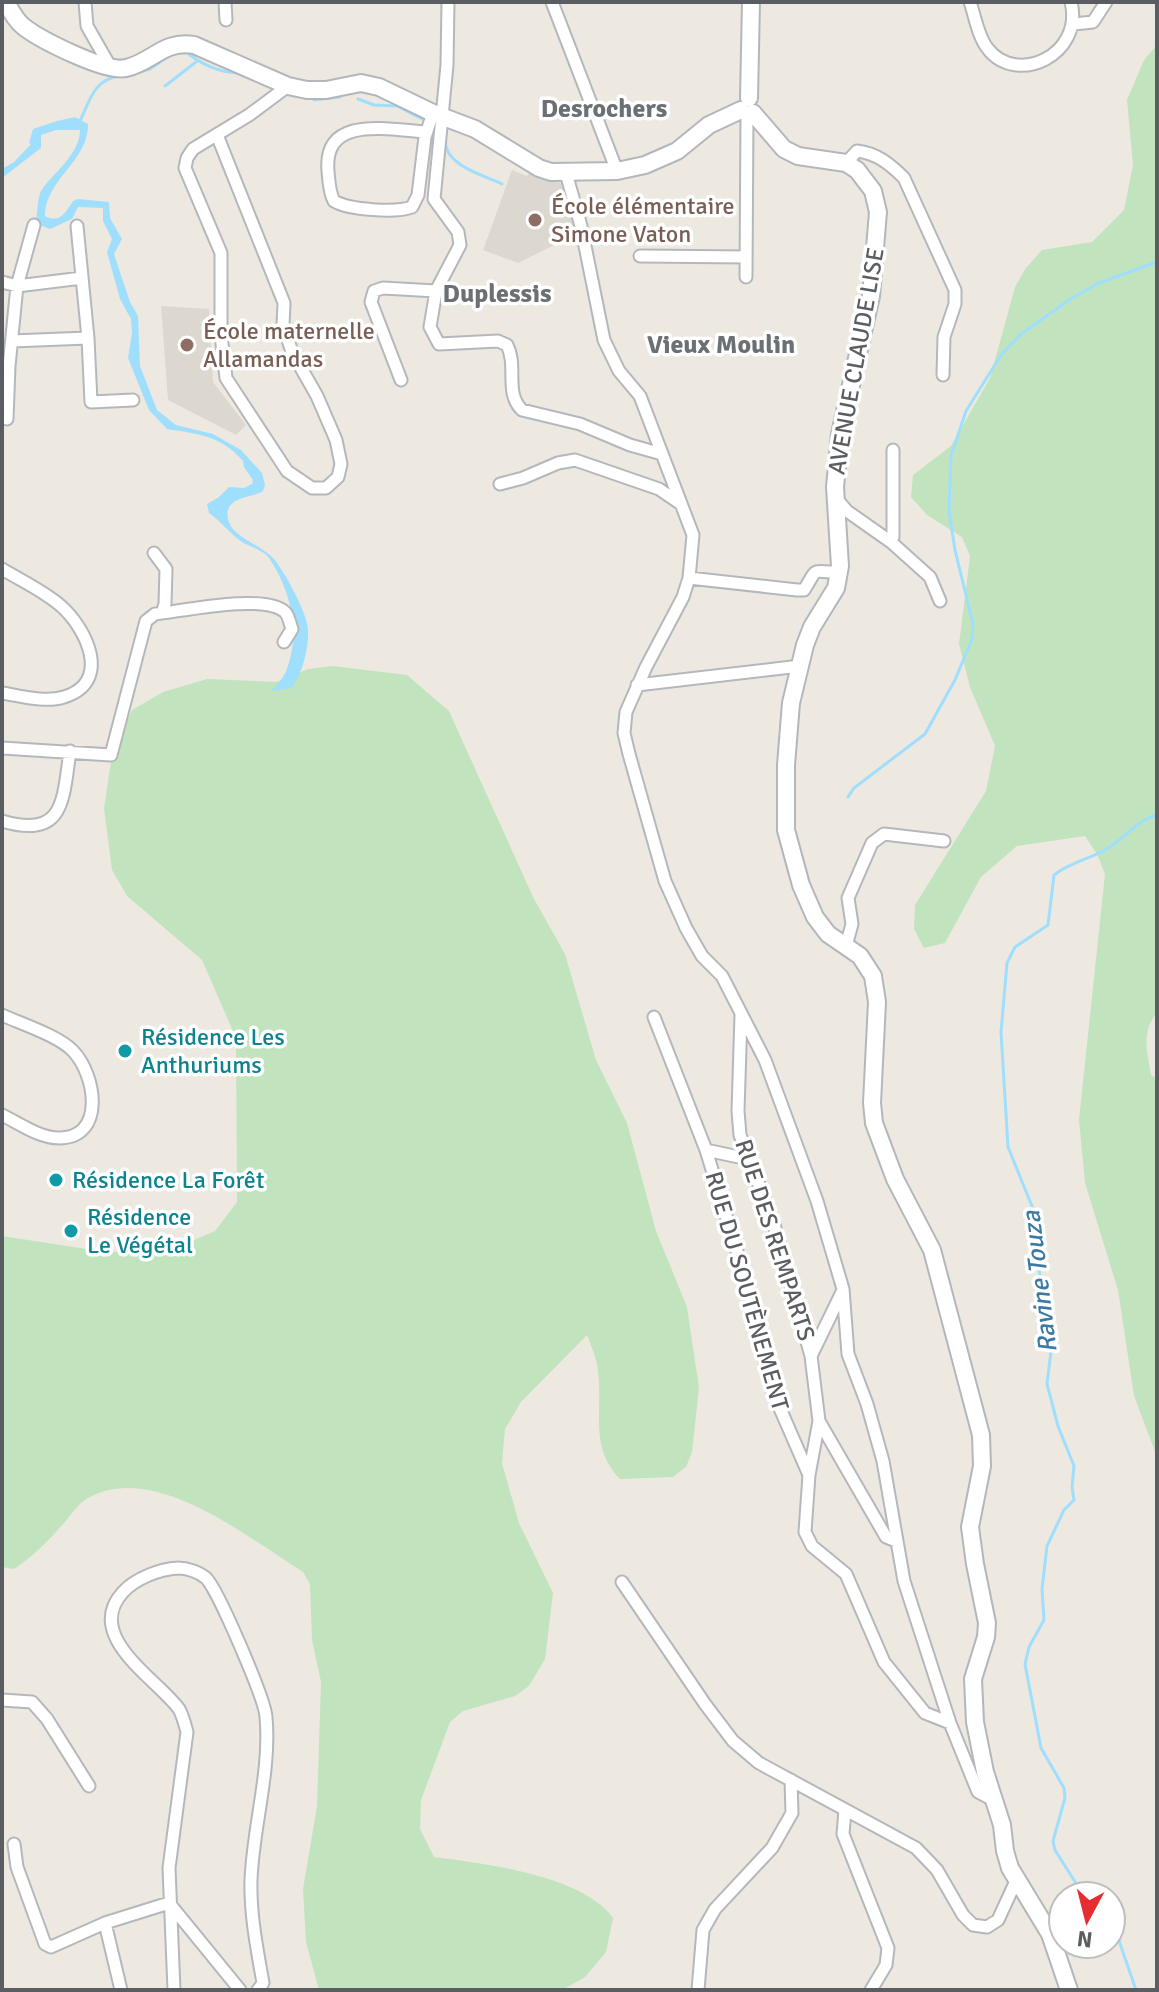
<svg xmlns="http://www.w3.org/2000/svg" width="1159" height="1992" font-family="Signika,sans-serif">
  <style>
    .education { fill: #ddd8cf }
    .green { fill: #c1e4be }
    .water { fill: #a0defd }
    .lines { fill: none; stroke-linecap: round; stroke-linejoin: round }
    .stream { stroke: #a0defd; stroke-width: 3 }
    .street-casing { stroke: #b4b8bc; stroke-width: 15 }
    .secondary-casing { stroke: #b3b7bc; stroke-width: 20 }
    .street { stroke: #fff; stroke-width: 11 }
    .secondary { stroke: #fff; stroke-width: 16 }
    .education-dot { fill: #8d6e63; stroke: #fff; stroke-width: 3 }
    .culture-dot { fill: #0f9aa8; stroke: #fff; stroke-width: 3 }
    .labels { text-anchor: middle; stroke-width: 7; stroke-linejoin: round; paint-order: stroke }
    .education-label { font-size: 24px; fill: #785e54; stroke: #fff; text-anchor: start }
    .street-label { font-size: 24px; fill: #5a5e62; stroke: #fff }
    .culture-label { font-size: 24px; fill: #0d838f; stroke: #fff; text-anchor: start }
    .neighbourhood-label { font-size: 26px; font-weight: bold; fill: #6b7074; stroke: #fff }
    .water-label { font-size: 26px; font-style: italic; fill: #3c7aa6; stroke: #fff }
  </style>
  <rect width="100%" height="100%" fill="#ede9e1"/>
  <path class="education" d="M512,170L527,176L529,173L564,184L566,187L562,197L569,202L579,233L518,263L483,250Z
    M161,306L209,309L213,382L246,425L236,435L168,400Z"/>
  <path class="green" d="M1157,45V1013C1141,1031 1147,1052 1151,1075L1157,1079V1457L1134,1396L1118,1290L1085,1183L1079,1120L1105,874L1097,854L1085,836L1017,846L981,877L945,943L924,948L914,929L915,905L986,791L995,746L970,687L959,644L970,556L962,537L927,515L911,497L913,475L951,446L990,378L1015,287L1026,268L1042,250L1092,242L1124,210L1133,165L1127,100L1144,60Z
    M333,666L407,675L449,711L533,897L565,954L596,1060L627,1123L656,1231L687,1307L699,1388L692,1452L686,1467L673,1477L620,1479C589,1447 603,1412 598,1371C597,1359 591,1346 587,1335L521,1402L505,1429L502,1463L519,1523L553,1593L545,1659L529,1686L515,1696L463,1711L450,1722L421,1800L420,1829L434,1857C483,1863 584,1876 613,1918L606,1952L585,1977L562,1990H319L306,1942L303,1889L317,1806L321,1682L312,1640L310,1584L303,1572C248,1538 151,1458 85,1500C77,1505 70,1516 64,1523C48,1541 34,1556 14,1569L2,1567V1236L106,1252L171,1250L215,1231L237,1202L236,1038L202,960L127,896L112,870L104,808L112,755L132,710L163,692L207,679L277,682L308,669Z"/>
  <path class="water" d="M75,117L88,124C89,161 45,179 45,216C60,224 66,212 73,201L78,199L109,202L110,218L122,239L114,254L130,302L138,316L140,366L157,410L176,425L213,434L241,450L262,473L265,485L263,491C254,497 237,496 230,506C225,512 228,523 233,529C244,541 261,546 273,558C284,570 307,613 308,629C309,647 303,674 291,688L271,691C276,685 284,678 286,671C301,634 291,590 269,558C264,550 250,547 242,542C229,533 222,522 209,513L207,504L219,497L229,487L244,488L252,484L253,480L244,467L243,461C220,435 198,434 167,429L149,410L128,358L132,333L131,319L120,299L107,252L112,239L103,221V208L78,207L72,219L50,229L40,225L36,220C38,211 37,195 43,188C55,172 80,153 80,130H56L41,135V148L2,178V169L14,162L31,144L29,143L33,129L57,121Z"/>
  <g class="lines">
    <path class="stream" d="M185,51C200,64 220,73 240,73
      M127,75L150,69L170,55
      M165,86L196,62
      M358,99L374,105L397,106L426,121
      M314,100L340,97
      M80,121C90,101 93,80 119,76
      M445,141C446,166 483,175 502,184
      M848,797L854,788L925,734L955,680L972,639L973,624L955,550L949,511L951,456L966,411L1001,355L1021,334L1072,298L1099,283L1157,262
      M1084,1896L1055,1850L1053,1841L1065,1798L1064,1788L1041,1748L1025,1664L1029,1647L1044,1620L1042,1589L1047,1546L1064,1510L1074,1500L1072,1487L1074,1466L1058,1426L1047,1384L1052,1343L1039,1270L1042,1249L1036,1216L1008,1147L1001,1032L1007,963L1015,947L1048,925L1054,875C1069,863 1089,859 1105,850C1124,839 1137,820 1157,815
      M1111,1927L1116,1932L1136,1990"/>
    <g class="street-casing">
      <path id="street" d="M85,2L87,26L111,68
        M225,2L226,20
        M448,2L447,65L434,199L458,232L460,245L436,291L430,327L439,344L498,341L507,345C518,366 504,393 522,410L580,424L630,445L662,454
        M552,2L617,171
        M970,2C975,16 978,37 988,49C1017,86 1084,55 1071,2
        M1074,24L1093,22L1106,2
        M426,132C390,130 323,114 328,171C329,181 329,192 334,201C349,210 396,213 412,207L418,195L425,137L433,113
        M217,135L284,303L283,325L292,352L317,396L336,440L341,464L338,477L326,488H312L287,471L226,378L221,335V253L185,168L187,158L193,149L249,115L288,86
        M846,163L857,151C877,153 891,165 904,178L955,290V304L944,337L943,375
        M566,173L581,226L604,340L619,371L640,396L693,535L689,578L683,597L646,667L626,712L624,733L629,754L665,881L686,928L702,956L722,976L765,1060L817,1201L843,1289L848,1354L867,1404L883,1461L904,1581L950,1723L978,1792L993,1800
        M77,226L88,338L91,402L133,400
        M640,256L746,257
        M746,277L747,114
        M2,282L17,286L82,278
        M12,341L88,338
        M401,380L371,302L374,291L383,288L436,291
        M7,419L9,366L17,286L34,225
        M500,484L523,478L558,463L575,460L659,489L681,504
        M836,498L847,511L891,542L893,537V450
        M891,542L930,577L940,601
        M154,553L166,569L165,604L162,613
        M2,569C22,581 44,591 61,606C86,628 113,682 64,697C45,703 21,696 2,693
        M689,578L797,590H804C818,568 810,570 839,573
        M637,685L800,666
        M2,748L111,755L146,621L155,614C183,611 264,593 285,612C289,616 290,624 292,629L284,642
        M2,821C65,840 63,799 70,751
        M846,946L852,924L848,898L872,843L884,834L944,841
        M2,1015C22,1024 59,1036 73,1051C96,1075 106,1138 59,1138C39,1138 19,1123 2,1115
        M741,1015L738,1111L740,1135L773,1221L811,1356L819,1421L886,1537L896,1541
        M654,1017L706,1150L746,1281L772,1390L809,1475
        M706,1150L748,1159
        M811,1356L843,1290
        M819,1421L809,1475L805,1532L812,1546L846,1574L884,1662L925,1713L950,1723
        M622,1582L705,1704L733,1741L759,1763L916,1848L937,1870L963,1915L973,1925L987,1927L998,1920L1016,1881
        M2,1700L32,1702L47,1719L89,1786
        M845,1810L843,1834L888,1948L886,1965L871,1990
        M14,1844L17,1867L45,1944L51,1947L105,1923
        M121,1990L105,1923L169,1903L240,1990
        M174,1990L169,1868L187,1732C185,1725 183,1716 179,1709C156,1678 83,1636 123,1592C136,1578 160,1569 178,1568C187,1568 199,1572 206,1578C218,1590 265,1699 266,1717C271,1771 253,1826 251,1880C250,1914 257,1949 263,1983L258,1990
        M698,1990L703,1930L715,1909L772,1848L792,1813L791,1780"/>
    </g>
    <g class="secondary-casing">
      <path id="secondary" d="M6,2C11,11 16,21 24,27C41,40 106,73 126,68C153,62 163,40 194,45L288,86L307,90H326L361,83L379,87L433,113L475,129L539,168L551,172L617,171L645,165L677,151L709,125L741,110
        M749,98L751,2
        M753,113L784,149L798,156L846,163L857,170L873,191L878,212L871,296L840,434L835,487L840,566L836,588L812,627L805,645L791,703L786,765V830L801,885L815,917L828,934L860,956L873,976L877,1002L872,1103L874,1123L895,1179L932,1250L981,1435L982,1466L970,1527L975,1564L987,1623L986,1637L973,1679L975,1722L985,1772L1002,1825L1005,1851L1010,1868L1050,1934L1069,1990"/>
    </g>
    <use href="#street" class="street"/>
    <use href="#secondary" class="secondary"/>
  </g>
  <g class="education-dot">
    <circle cx="535" cy="220" r="8"/>
    <circle cx="187" cy="345" r="8"/>
  </g>
  <g class="culture-dot">
    <circle cx="125" cy="1051" r="8"/>
    <circle cx="56" cy="1180" r="8"/>
    <circle cx="71" cy="1231" r="8"/>
  </g>
  <g class="labels">
    <g class="education-label">
      <text x="551" y="214">École élémentaire<tspan x="551" dy="28">Simone Vaton</tspan></text>
      <text x="203" y="339">École maternelle<tspan x="203" dy="28">Allamandas</tspan></text>
    </g>
    <g class="street-label">
      <text transform="translate(856 361) rotate(-80)" y="8">AVENUE CLAUDE LISE</text>
      <text transform="translate(775 1240) rotate(72)" y="8">RUE DES REMPARTS</text>
      <text transform="translate(747 1291) rotate(74)" y="8">RUE DU SOUTÈNEMENT</text>
    </g>
    <g class="culture-label">
      <text x="141" y="1045">Résidence Les<tspan x="141" dy="28">Anthuriums</tspan></text>
      <text x="72" y="1188">Résidence La Forêt</text>
      <text x="87" y="1225">Résidence<tspan x="87" dy="28">Le Végétal</tspan></text>
    </g>
    <g class="neighbourhood-label">
      <text x="604" y="117">Desrochers</text>
      <text x="497" y="302">Duplessis</text>
      <text x="721" y="353">Vieux Moulin</text>
    </g>
    <g class="water-label">
      <text transform="translate(1039 1282) rotate(-97)" y="9">Ravine Touza</text>
    </g>
  </g>
  <rect width="1159" height="1992" fill="none" stroke="#5a5e62" stroke-width="8"/>
  <g transform="translate(1087 1920) rotate(187)"><circle r="38" fill="#ffffff" stroke="#bdbfc0" stroke-width="2"/>
  <path d="M0-6L14 30L0 20L-14 30Z" fill="#e62e32"/>
  <text y="-12" font-size="22" font-weight="bold" text-anchor="middle" fill="#5a5e62">N</text>
  </g>
</svg>
